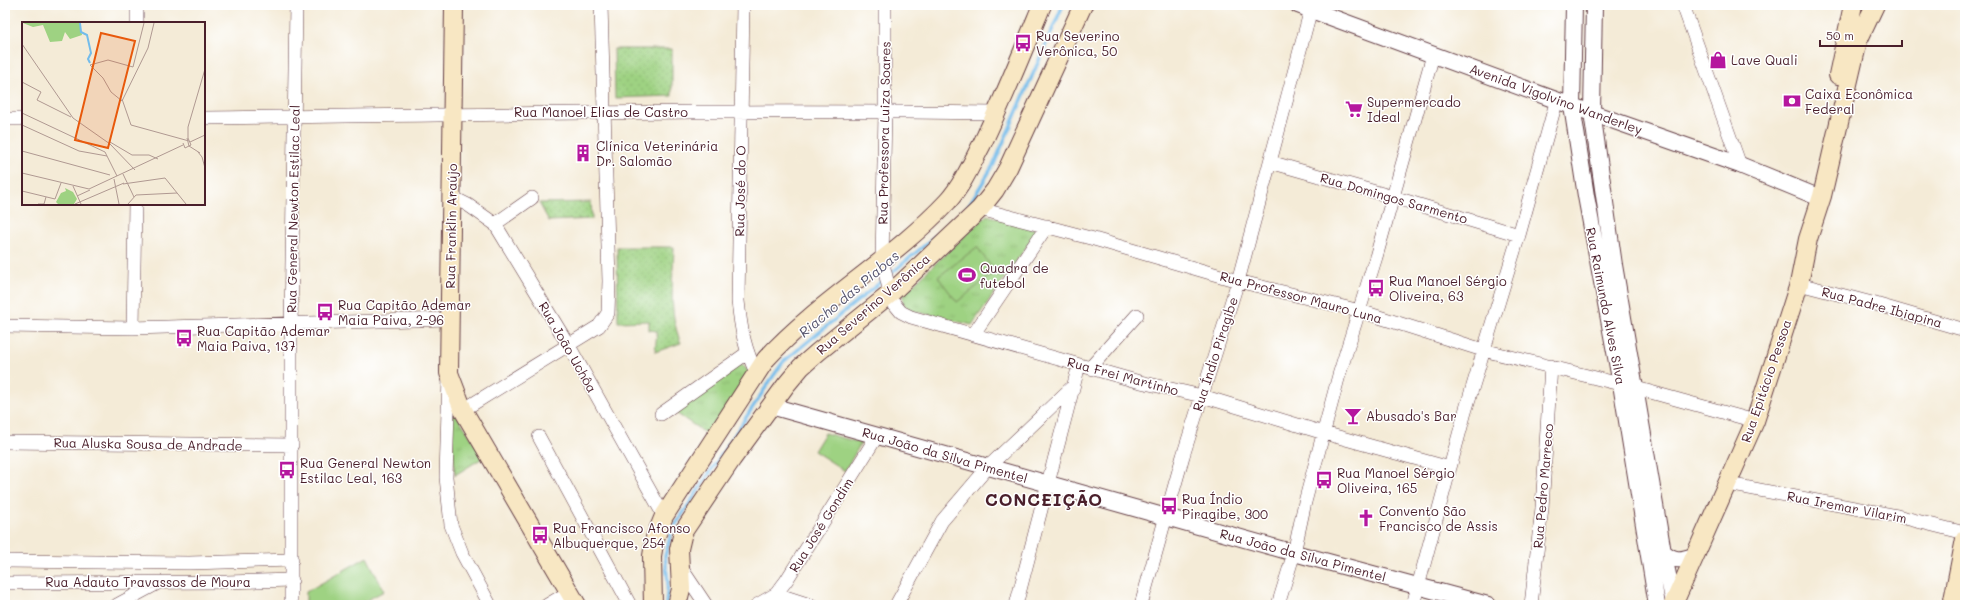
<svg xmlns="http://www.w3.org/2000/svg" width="1970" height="610" font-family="Mali,sans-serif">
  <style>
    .grass { fill: url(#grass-dots); stroke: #747856 }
    .park { fill: url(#park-tufts); stroke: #747856 }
    .pitch { fill: #9ed282; stroke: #747856 }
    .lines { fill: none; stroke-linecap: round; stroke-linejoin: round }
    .stream { stroke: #73bceb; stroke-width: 3.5 }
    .minor-casing { stroke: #643e45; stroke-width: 14 }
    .tertiary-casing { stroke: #643e45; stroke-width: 18 }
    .secondary-casing { stroke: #643e45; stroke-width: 20 }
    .minor { stroke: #fff; stroke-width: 13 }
    .tertiary { stroke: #fff; stroke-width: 16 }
    .secondary { stroke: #f8e7c3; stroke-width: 18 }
    .labels { text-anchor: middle; stroke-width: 3; stroke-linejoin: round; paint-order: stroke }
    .poi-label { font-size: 13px; fill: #4a1f2b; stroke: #fff; text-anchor: start }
    .street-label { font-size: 13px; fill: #4a1f2b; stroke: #fff }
    .water-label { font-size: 14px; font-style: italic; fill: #58566e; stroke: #fff }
    .district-label { font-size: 17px; font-weight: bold; letter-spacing: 1px; fill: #4a1f2b; stroke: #fff }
    .inset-river { fill: none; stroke: #73bceb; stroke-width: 2 }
    .inset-road { fill: none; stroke: #b09992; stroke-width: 1 }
    .view { fill: #e8590c; fill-opacity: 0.15; stroke: #e8590c; stroke-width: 2 }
    .inset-edge { fill: none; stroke: #4a1f2b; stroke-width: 2 }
  </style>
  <defs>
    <pattern id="grass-dots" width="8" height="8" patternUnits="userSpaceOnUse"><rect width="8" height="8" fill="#9ed282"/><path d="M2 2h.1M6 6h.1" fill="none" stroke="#8ab470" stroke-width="1.8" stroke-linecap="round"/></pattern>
    <pattern id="park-tufts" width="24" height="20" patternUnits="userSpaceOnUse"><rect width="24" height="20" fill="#9ed282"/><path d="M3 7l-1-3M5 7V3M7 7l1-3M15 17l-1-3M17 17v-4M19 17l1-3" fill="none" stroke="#8ab470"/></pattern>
  </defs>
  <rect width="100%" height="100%" fill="#fff"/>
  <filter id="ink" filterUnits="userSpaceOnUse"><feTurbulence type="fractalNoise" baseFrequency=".025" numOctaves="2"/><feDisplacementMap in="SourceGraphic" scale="8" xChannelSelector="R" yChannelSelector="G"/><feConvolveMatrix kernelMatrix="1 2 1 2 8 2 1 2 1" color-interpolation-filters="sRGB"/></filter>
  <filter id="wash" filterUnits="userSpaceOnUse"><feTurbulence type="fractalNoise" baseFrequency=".012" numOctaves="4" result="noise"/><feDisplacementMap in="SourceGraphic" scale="16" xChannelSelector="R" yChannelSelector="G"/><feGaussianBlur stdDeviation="0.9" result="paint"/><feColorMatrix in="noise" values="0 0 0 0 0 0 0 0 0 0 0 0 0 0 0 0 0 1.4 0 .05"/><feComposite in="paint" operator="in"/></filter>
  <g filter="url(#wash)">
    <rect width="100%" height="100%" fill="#f4ebd7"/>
    <path class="grass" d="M614,49H672V96L615,98Z
      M591,202L592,219L549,221L539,203Z
      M617,247H674C673,280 668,312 681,343L655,352L657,331L649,330V321L618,322Z"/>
    <path class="park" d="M987,215L1038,230L972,325L909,310L903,303V294Z
      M740,363L752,374L711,437L673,411Z
      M450,405L484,457L455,475Z"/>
    <path class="pitch" d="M977,247L995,272L957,302L938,277Z
      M825,433L861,443L845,471L814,451Z
      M367,557L384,591L358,605H306V592Z"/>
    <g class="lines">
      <path class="stream" d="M966,210L994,164L1063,5
        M888,276L957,218
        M666,605L668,581L665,556L672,530L770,381L783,362L883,280"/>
    </g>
  </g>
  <g filter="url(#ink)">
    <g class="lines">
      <g class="minor-casing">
        <path id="minor" d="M743,5L738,301C741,329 744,348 757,374
          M885,5V113L882,260L892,301L901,312L911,317L1136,381L1202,396L1324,433L1450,468
          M1683,5L1740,165
          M137,23V5
          M204,118C468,115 733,109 997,113
          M5,119H23
          M1270,162L1393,197L1519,235
          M452,197L468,205L495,224L569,346L664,516
          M980,209L1094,239L1238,281L1360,311L1483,350L1636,388L1755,421
          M495,224L532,198
          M1799,284L1872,303L1965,330
          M5,326L133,328L448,319
          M133,328L135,204
          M973,335L1047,226
          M1091,367L1137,315
          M449,377L446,477L451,525L462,553L490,605
          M463,410L599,326L608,313L609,281L601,5
          M661,414L747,353
          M539,437L630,605
          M5,442L292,445
          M1728,484L1897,516L1965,533
          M5,561L189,563L292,560
          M680,566L706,605
          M5,583L226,582L292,580
          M776,594L810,605
          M117,605L156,584
          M291,605V325L296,5
          M547,605L569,592
          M757,605L776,594L786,581L877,436
          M896,605L942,521L988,467L1071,388
          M1016,605L1079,365
          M1141,605L1183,456L1238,281L1311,9
          M1278,605L1294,553L1305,502L1339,375L1376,257L1433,55
          M1413,605L1465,412L1519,235L1557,99
          M1531,605L1542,508L1551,366"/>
      </g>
      <g class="tertiary-casing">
        <path id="tertiary" d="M1298,5L1572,106L1740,165L1813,195
          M1574,5L1572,106L1586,196L1621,384L1657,605
          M1594,5L1592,112L1614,265L1663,552L1674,603
          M771,406L1298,554L1488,605
          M1663,552C1674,561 1680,561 1693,556"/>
      </g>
      <g class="secondary-casing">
        <path id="secondary" d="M454,5L449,373L463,410L577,605
          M1838,75L1853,5
          M653,605L652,556L655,538L664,516L766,359C820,300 893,260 948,201C963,184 972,163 982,144C1004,98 1023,51 1042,5
          M677,605L681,589L679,549L683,532L732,459L786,385L801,367L818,352L890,294L980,209L995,190L1008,168L1083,5
          M1673,605L1755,421L1799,284L1808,239L1822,196L1858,41L1875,5
          M1952,605L1965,539"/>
      </g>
      <use href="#minor" class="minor"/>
      <use href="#tertiary" class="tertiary"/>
      <use href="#secondary" class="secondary"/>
    </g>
  </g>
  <defs>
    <g id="bus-bare" transform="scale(1.38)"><path d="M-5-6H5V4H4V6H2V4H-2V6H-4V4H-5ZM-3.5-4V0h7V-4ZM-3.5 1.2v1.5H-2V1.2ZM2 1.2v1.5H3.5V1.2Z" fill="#b5179e" stroke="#fff" stroke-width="2.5" paint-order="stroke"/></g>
    <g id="shop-bare" transform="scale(1.38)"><path d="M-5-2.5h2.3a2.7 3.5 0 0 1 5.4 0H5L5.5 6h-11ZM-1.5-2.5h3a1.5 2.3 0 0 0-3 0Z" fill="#b5179e" stroke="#fff" stroke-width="2.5" paint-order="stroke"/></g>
    <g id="bank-bare" transform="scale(1.38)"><path d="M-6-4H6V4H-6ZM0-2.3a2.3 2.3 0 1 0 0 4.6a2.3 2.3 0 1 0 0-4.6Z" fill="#b5179e" stroke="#fff" stroke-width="2.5" paint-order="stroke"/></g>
    <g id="supermarket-bare" transform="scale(1.38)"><path d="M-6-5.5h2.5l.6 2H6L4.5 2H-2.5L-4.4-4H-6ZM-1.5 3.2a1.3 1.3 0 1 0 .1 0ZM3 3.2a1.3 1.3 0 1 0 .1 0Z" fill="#b5179e" stroke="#fff" stroke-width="2.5" paint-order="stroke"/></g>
    <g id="building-bare" transform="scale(1.38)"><path d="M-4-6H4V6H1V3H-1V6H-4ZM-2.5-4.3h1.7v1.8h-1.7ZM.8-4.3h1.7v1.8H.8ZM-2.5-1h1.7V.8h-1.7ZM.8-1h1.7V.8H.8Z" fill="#b5179e" stroke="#fff" stroke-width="2.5" paint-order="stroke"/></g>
    <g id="stadium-bare" transform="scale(1.38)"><path d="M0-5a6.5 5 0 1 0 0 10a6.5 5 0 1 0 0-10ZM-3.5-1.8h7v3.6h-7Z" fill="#b5179e" stroke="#fff" stroke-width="2.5" paint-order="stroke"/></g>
    <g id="bar-bare" transform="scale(1.38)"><path d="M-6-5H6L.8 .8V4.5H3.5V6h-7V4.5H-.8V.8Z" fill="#b5179e" stroke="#fff" stroke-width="2.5" paint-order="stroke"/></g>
    <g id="church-bare" transform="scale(1.38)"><path d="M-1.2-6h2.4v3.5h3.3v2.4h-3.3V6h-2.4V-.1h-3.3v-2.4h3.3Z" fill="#b5179e" stroke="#fff" stroke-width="2.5" paint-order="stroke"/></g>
  </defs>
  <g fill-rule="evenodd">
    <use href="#bus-bare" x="1023" y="43"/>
    <use href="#shop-bare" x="1718" y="60"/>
    <use href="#bank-bare" x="1792" y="101"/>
    <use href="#supermarket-bare" x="1354" y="109"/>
    <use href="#building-bare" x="583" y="153"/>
    <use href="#stadium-bare" x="967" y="275"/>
    <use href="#bus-bare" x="1376" y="288"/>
    <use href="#bus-bare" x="325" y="312"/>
    <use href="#bus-bare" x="184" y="338"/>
    <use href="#bar-bare" x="1353" y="416"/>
    <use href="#bus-bare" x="287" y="470"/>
    <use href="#bus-bare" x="1324" y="480"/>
    <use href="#bus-bare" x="1169" y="506"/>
    <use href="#church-bare" x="1366" y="518"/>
    <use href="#bus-bare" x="540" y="535"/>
  </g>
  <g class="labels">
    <g class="poi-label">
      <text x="1036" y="41">Rua Severino<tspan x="1036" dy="15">Verônica, 50</tspan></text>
      <text x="1731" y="65">Lave Quali</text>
      <text x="1805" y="99">Caixa Econômica<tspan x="1805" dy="15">Federal</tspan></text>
      <text x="1367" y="107">Supermercado<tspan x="1367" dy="15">Ideal</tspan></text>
      <text x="596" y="151">Clínica Veterinária<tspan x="596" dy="15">Dr. Salomão</tspan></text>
      <text x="980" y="273">Quadra de<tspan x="980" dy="15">futebol</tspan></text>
      <text x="1389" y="286">Rua Manoel Sérgio<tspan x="1389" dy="15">Oliveira, 63</tspan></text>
      <text x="338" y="310">Rua Capitão Ademar<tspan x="338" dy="15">Maia Paiva, 2-96</tspan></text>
      <text x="197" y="336">Rua Capitão Ademar<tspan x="197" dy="15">Maia Paiva, 137</tspan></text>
      <text x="1366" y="421">Abusado's Bar</text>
      <text x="300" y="468">Rua General Newton<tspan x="300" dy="15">Estilac Leal, 163</tspan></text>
      <text x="1337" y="478">Rua Manoel Sérgio<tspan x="1337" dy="15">Oliveira, 165</tspan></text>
      <text x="1182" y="504">Rua Índio<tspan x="1182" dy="15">Piragibe, 300</tspan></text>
      <text x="1379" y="516">Convento São<tspan x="1379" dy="15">Francisco de Assis</tspan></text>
      <text x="553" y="533">Rua Francisco Afonso<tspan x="553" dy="15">Albuquerque, 254</tspan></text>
    </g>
    <g class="street-label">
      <text transform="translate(1556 99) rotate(20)" y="5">Avenida Vigolvino Wanderley</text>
      <text x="601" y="117">Rua Manoel Elias de Castro</text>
      <text transform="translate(884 133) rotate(-89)" y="5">Rua Professora Luiza Soares</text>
      <text transform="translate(740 191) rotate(-89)" y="5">Rua José do O</text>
      <text transform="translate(1394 198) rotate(16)" y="5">Rua Domingos Sarmento</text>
      <text transform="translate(293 209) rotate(-89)" y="5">Rua General Newton Estilac Leal</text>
      <text transform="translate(451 226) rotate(-89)" y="5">Rua Franklin Araújo</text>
      <text transform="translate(1301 297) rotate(15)" y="5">Rua Professor Mauro Luna</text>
      <text transform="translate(873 304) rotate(-41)" y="5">Rua Severino Verônica</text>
      <text transform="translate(1606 306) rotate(79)" y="5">Rua Raimundo Alves Silva</text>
      <text transform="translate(1882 307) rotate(15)" y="5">Rua Padre Ibiapina</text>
      <text transform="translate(568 347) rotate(60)" y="5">Rua João Uchôa</text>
      <text transform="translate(1215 354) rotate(-72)" y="5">Rua Índio Piragibe</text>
      <text transform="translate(1123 376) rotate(15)" y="5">Rua Frei Martinho</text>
      <text transform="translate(1766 381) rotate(-71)" y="5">Rua Epitácio Pessoa</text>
      <text transform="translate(148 444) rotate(1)" y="5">Rua Aluska Sousa de Andrade</text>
      <text transform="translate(945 455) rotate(16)" y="5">Rua João da Silva Pimentel</text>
      <text transform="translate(1543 486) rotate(-85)" y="5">Rua Pedro Marreco</text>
      <text transform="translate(1847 507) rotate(11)" y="5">Rua Iremar Vilarim</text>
      <text transform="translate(821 525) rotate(-58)" y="5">Rua José Gondim</text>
      <text transform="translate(1303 555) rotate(15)" y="5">Rua João da Silva Pimentel</text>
      <text x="148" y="587">Rua Adauto Travassos de Moura</text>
    </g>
    <g class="water-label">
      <text transform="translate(849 294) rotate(-40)" y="5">Riacho das Piabas</text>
    </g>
    <g class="district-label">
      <text x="1044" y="506">CONCEIÇÃO</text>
    </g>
  </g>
  <g transform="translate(22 22)">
    <rect width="183" height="183" fill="#f4ebd7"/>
    <path d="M1,1H58L60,13L48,17L43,10L40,19L28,20L21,3L11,5Z" fill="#9ed282"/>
    <path d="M43,166L51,170L55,177L52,182H36L34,180L39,171L44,169Z" fill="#9ed282"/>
    <path class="inset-river" d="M58,1L59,10L65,13L69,31L66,37L68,41"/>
    <path class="inset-road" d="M0,22L51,96L88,122L113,148M0,60L19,70L15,78L49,95M100,77L109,103L167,119M100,79L89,70L81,56L68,43L86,38L111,45L122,1M100,79L126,26L132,1M0,91L83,130L95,154M0,103L57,129L85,134M165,116L167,124L178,131M88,120L110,133H127L136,137M168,120L183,113M161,121L163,126L169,123L166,116V105L183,47M0,129L88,153M176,130L180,135L183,146M0,151L67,167L161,123M101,152L112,175M92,157L97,182M101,162L143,156L164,182M51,164L59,182M0,169L33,177L39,161M55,174L68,168M16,182H22L24,175M53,182L102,161M106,182L114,173L155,171"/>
    <path class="view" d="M79,11L113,19L86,126L53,118Z"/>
    <rect width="183" height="183" class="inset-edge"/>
  </g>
  <rect width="1970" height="610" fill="none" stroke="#fff" stroke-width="20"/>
  <path d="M1820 40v6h82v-6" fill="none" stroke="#4a1f2b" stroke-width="2"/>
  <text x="1826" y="40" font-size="12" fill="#4a1f2b" stroke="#ffffff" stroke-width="3" paint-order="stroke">50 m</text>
</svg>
